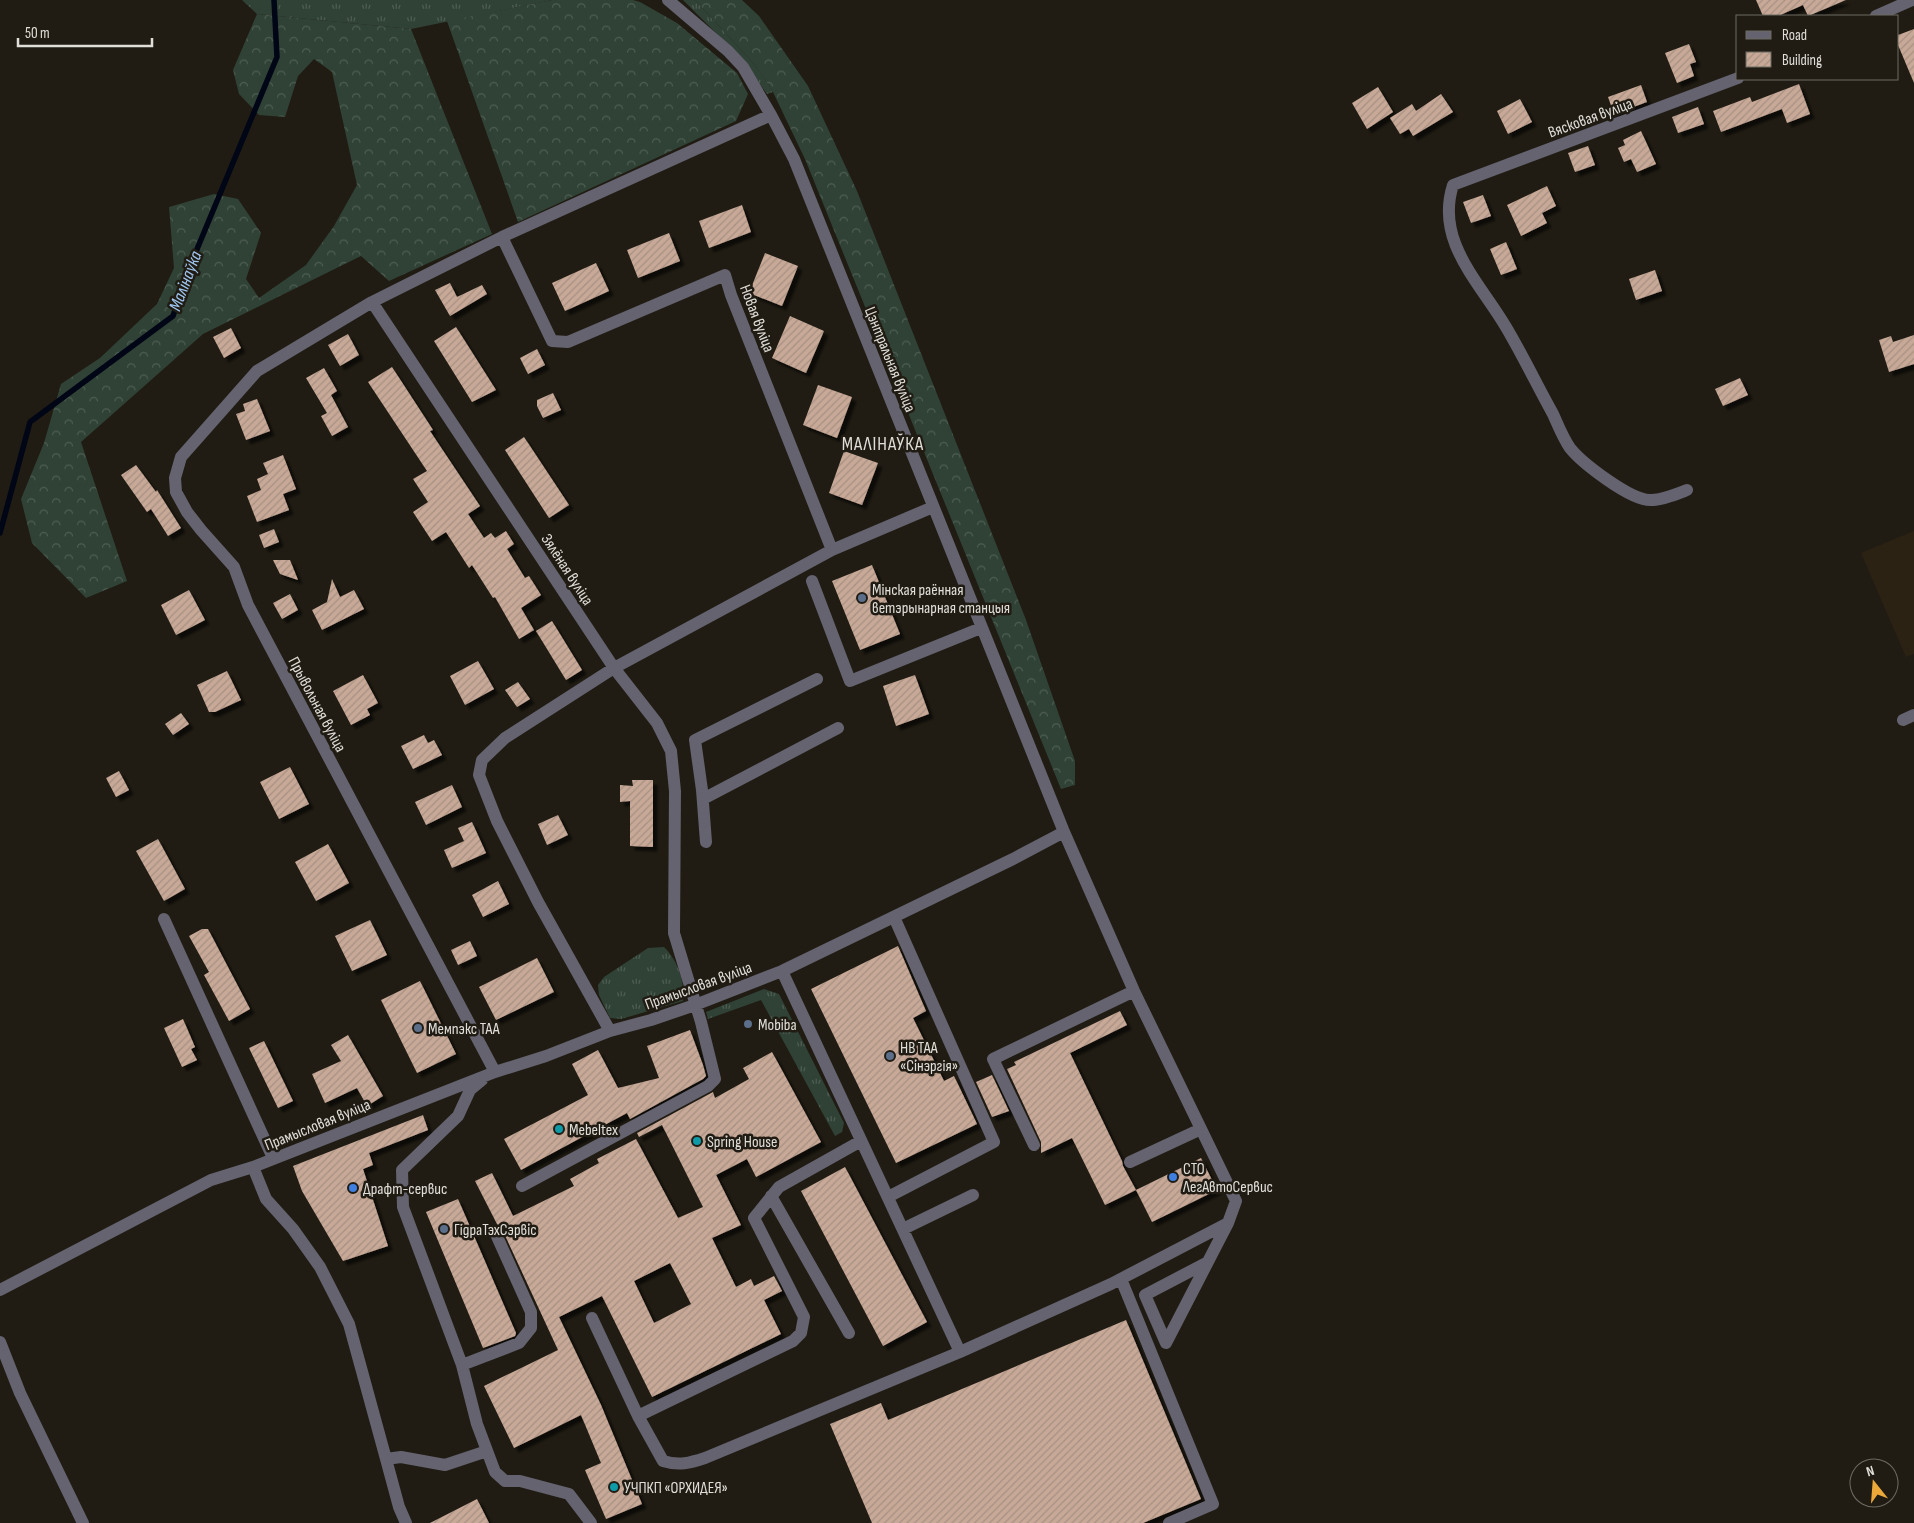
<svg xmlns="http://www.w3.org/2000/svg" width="1914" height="1523" font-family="'Sofia Sans Condensed',sans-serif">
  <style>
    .commercial { fill: #2c2213 }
    .grass { fill: url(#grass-tufts) }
    .forest { fill: url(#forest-crowns) }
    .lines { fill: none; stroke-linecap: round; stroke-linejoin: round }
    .stream { stroke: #000616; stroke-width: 5.5 }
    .building { fill: url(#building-hatch); fill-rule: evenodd; filter: url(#shadow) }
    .minor { stroke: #64636f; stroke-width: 12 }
    .service-dot { fill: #5c6f8a; stroke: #201c13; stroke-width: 2 }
    .culture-dot { fill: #0f9aa8; stroke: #201c13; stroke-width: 2 }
    .shop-dot { fill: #3f7fe0; stroke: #201c13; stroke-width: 2 }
    .labels { text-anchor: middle; stroke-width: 5; stroke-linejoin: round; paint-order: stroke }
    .street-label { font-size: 16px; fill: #e0ded8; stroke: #201c13 }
    .poi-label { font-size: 16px; fill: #e0ded8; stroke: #201c13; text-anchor: start }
    .water-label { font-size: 18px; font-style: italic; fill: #9ec5f0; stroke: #201c13 }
    .quarter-label { font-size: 19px; letter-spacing: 1px; fill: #e0ded8; stroke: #201c13 }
  </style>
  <defs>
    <pattern id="grass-tufts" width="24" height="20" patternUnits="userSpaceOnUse" patternTransform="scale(1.25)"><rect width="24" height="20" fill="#304236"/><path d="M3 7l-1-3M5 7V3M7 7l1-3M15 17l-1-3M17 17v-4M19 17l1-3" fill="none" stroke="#4e5d52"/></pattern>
    <pattern id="forest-crowns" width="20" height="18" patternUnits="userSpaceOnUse" patternTransform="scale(1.25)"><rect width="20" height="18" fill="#304236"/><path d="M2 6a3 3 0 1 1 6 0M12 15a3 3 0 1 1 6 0" fill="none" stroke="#4e5d52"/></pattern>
    <pattern id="building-hatch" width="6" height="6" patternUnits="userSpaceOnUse" patternTransform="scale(1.25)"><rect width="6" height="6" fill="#c8a998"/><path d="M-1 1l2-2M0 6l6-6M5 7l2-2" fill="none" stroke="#a79082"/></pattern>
    <filter id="shadow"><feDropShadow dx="4.5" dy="4.5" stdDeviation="1" flood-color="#0009"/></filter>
  </defs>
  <rect width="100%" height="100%" fill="#201c13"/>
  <path class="commercial" d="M1914,531V654L1906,657L1861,553Z"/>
  <path class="grass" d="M242,0H552L411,29L257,14Z
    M683,0H695L755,65L773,92L767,94L742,59Z
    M664,947C678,961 685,981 683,1001L621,1019L610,1018L599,995L598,985L604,977L648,948Z
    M764,989L779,994L844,1123L842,1132L835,1136L761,1000L708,1019L706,1012Z"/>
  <path class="forest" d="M552,0H633L640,2L677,23L737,73L748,94L736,121L518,222L447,21Z
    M695,0H742L759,16L808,86L857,191L1026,620L1075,761V785L1061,789L805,159L773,92L755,65Z
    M257,14L411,29L492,234L389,281L361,256L203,334L81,442L127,581L86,598L32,543L21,499L44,443L61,384L100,358L157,304L174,268L169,207L214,194L238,199L261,233L246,279L259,298L306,265L334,226L357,185L332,72L314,59L298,76L285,117L259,115L239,94L233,70Z"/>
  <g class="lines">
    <path class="stream" d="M0,533L30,422L173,316L190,266L277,57L274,0"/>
  </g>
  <path class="building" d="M1756,0H1846L1808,16L1803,5L1778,16H1763Z
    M1914,29V83L1898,45V35Z
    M1689,44L1696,62L1690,64L1694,76L1677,83L1665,53Z
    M1799,84L1810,114L1787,123L1782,109L1721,132L1713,111L1750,97L1752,102Z
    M1641,85L1647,102L1614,114L1608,97Z
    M1378,87L1393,112L1367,129L1352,103Z
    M1441,94L1453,112L1413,136L1409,129L1400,134L1390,118L1412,104L1416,111Z
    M1520,99L1532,122L1508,134L1497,111Z
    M1698,107L1704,124L1678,133L1672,117Z
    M1641,131L1656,164L1637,172L1631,159L1624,162L1618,148L1625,145L1623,140Z
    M1588,146L1595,165L1575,172L1568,153Z
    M1547,186L1556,206L1542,213L1547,223L1521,236L1507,205Z
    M1483,195L1491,216L1471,223L1463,202Z
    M742,205L751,232L709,248L699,221Z
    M669,233L680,261L638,278L627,250Z
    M1506,242L1517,269L1501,275L1490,249Z
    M765,253L798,266L782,306L749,293Z
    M596,263L609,291L565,311L552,283Z
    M1655,270L1662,291L1636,300L1629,279Z
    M450,283L457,297L482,285L487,294L450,316L435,290Z
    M790,316L824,331L806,373L772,358Z
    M456,327L496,390L472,402L434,341Z
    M231,328L241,348L224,358L213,337Z
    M348,334L359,355L340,366L328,345Z
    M1914,335V364L1889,372L1879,340L1891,336L1893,342Z
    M537,349L545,365L528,374L520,358Z
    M392,367L433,430L430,431L480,506L468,514L484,538L491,533L495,538L506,531L514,544L507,549L525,578L529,576L541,595L521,608L534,630L519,639L495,597L493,598L472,565L469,568L446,532L432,541L413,512L428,502L413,479L427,471L368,382Z
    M324,368L337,391L331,395L348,427L332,436L321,416L327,413L306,378Z
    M1740,378L1748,395L1723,406L1715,389Z
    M818,385L852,397L837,438L803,425Z
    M553,393L561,410L543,418L537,406V400Z
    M257,399L270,431L246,440L236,414L245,411L243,404Z
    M524,437L569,505L549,518L505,450Z
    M844,451L878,463L862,505L829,493Z
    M283,455L296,489L283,494L289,510L257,522L247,496L261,490L257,479L268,474L263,463Z
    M136,465L156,492L157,490L181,528L168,536L151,509L147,512L121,475Z
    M274,529L279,542L264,548L259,535Z
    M273,560H290L298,580L280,574Z
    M872,565L900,634L860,650L832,581Z
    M332,579L340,597L354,590L364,609L322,630L312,610L327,602Z
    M189,590L205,620L176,635L161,605Z
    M290,594L298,610L282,619L273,603Z
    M552,621L582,670L566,680L536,631Z
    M478,661L494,689L465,705L450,676Z
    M227,671L241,700L215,712H209L197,685Z
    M363,675L378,703L367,709L370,715L351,725L333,691Z
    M915,675L929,714L896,726L883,686Z
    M518,682L530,699L517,707L505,690Z
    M181,713L189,724L173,735L165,724Z
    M424,735L428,743L434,740L442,755L413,769L401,746Z
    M290,767L309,804L279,819L260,782Z
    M119,771L129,790L116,797L106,778Z
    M632,780H653V847L630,846V801L620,802V785L633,786Z
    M452,785L462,807L426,825L415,802Z
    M558,815L568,835L547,845L538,824Z
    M472,822L486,853L452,868L444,850L464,841L458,828Z
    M158,839L185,889L164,901L136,851Z
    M328,844L349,883L316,901L295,862Z
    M498,881L509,904L483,917L472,895Z
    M370,920L387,955L352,971L335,936Z
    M202,929H208L250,1009L229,1021L204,975L209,972L189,936Z
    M470,941L477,956L458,965L451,950Z
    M898,946L926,1011L913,1018L944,1081L954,1076L977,1124L896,1163L811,989Z
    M537,958L554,992L496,1020L479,987Z
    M420,981L456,1054L417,1073L381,1000Z
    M1120,1011L1127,1025L1070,1053L1122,1161L1123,1166L1136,1190L1105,1205L1072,1138L1041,1153V1142L1007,1069L1016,1065L1014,1062Z
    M183,1019L195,1047L191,1049L197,1060L182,1067L164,1028Z
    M690,1030L703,1065L706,1076L703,1079L630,1119L627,1113L521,1170L504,1139L588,1095L572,1064L598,1050L618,1088L659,1078L647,1046Z
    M348,1035L383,1096L367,1106L357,1088L325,1103L312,1074L341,1061L331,1045Z
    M264,1041L293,1101L278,1108L249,1048Z
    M772,1052L821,1142L756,1177L747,1159L716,1175L741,1225L712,1238L736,1287L751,1279L754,1286L774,1276L782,1291L764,1300L781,1334L652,1397L602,1296L559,1317L601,1405L642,1504L606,1519L585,1470L601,1463L581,1415L514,1448L484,1386L558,1350L502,1229L497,1224L475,1181L492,1173L513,1216L574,1186L570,1179L599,1163L597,1159L636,1139L678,1218L703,1207L662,1125L639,1137L637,1133L713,1092L715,1098L749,1079L743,1068ZM670,1263L691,1304L654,1323L634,1281Z
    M992,1075L1009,1111L992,1117L976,1082Z
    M423,1115L428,1130L369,1153L373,1165L363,1169L388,1246L343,1261L302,1191L293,1166Z
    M1201,1158L1217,1190L1152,1222L1136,1190Z
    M845,1167L927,1322L883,1346L801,1191Z
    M458,1199L516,1333L515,1336L483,1348L426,1212Z
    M1126,1320L1201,1499L1143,1523H872L830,1424L881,1403L888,1420Z
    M477,1499L489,1523H430Z"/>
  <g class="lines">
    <path class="minor" d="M1876,16L1912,0
      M502,237L552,341L568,342L725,275L731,295L832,550
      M372,302L502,237L771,115
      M1687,490C1677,494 1663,500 1651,500C1631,501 1582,463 1570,448C1563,438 1558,425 1553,414C1538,387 1525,360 1510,334C1484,286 1434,244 1453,185L1738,78
      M812,581L850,681L981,628
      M1903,720L1914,715
      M703,799L838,728
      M706,842L702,790L695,740L817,679
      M164,919L273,1158
      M782,971L960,1352
      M610,1031L538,902L497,821L479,775L482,760L505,738L614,668L832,550L933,507
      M495,1072L248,605L234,567L201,530L187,512L176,492L175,478L181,457L257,371L372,302L614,668L657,723L671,751L675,791L674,933L701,1022L715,1079L708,1086L522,1186
      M482,1080L470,1090L458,1116L402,1170L403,1207L462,1365L477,1424L495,1472L505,1481H520L569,1494L591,1523
      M1034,1145L993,1059L1134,991
      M1130,1162L1201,1129
      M253,1167L266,1199L293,1229L320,1267L349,1324L386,1459L401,1457L445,1465L487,1451
      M771,1196L849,1333
      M888,1197L994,1142L894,917
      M903,1229L973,1195
      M1208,1262L1145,1295L1166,1343L1228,1223
      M1121,1279L1213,1504L1169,1523
      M0,1290L211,1180L253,1167L495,1072L546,1056L610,1031L651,1020L695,1005L782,971L1013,859L1064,832L794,159L771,115L743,67L728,51L668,0
      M592,1318L638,1416L663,1461C679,1466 690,1463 705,1458L960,1352L1111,1284L1228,1223L1236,1201L1134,991L1064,832
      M0,1342L20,1393L83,1523
      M462,1365L519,1343L531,1328V1312L495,1232
      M638,1416L793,1341L801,1333L804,1317L754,1218L779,1187L861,1141
      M386,1459L399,1507L406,1523"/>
  </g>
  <g class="service-dot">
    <circle cx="862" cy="598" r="5"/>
    <circle cx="748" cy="1024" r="5"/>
    <circle cx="418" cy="1028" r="5"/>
    <circle cx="890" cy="1056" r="5"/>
    <circle cx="444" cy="1229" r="5"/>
  </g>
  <g class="culture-dot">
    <circle cx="559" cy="1129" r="5"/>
    <circle cx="697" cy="1141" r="5"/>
    <circle cx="614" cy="1487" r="5"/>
  </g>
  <g class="shop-dot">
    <circle cx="1173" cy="1177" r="5"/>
    <circle cx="353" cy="1188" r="5"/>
  </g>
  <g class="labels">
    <g class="street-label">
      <text transform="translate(1590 117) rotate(-20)" y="6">Вясковая вуліца</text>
      <text transform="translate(758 318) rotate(69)" y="6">Новая вуліца</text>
      <text transform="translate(891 359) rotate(68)" y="6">Цэнтральная вуліца</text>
      <text transform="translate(568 569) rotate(57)" y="6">Зялёная вуліца</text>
      <text transform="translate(318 704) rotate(62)" y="6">Прывольная вуліца</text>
      <text transform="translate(698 985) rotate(-20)" y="6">Прамысловая вуліца</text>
      <text transform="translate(317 1124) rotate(-22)" y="6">Прамысловая вуліца</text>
    </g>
    <g class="poi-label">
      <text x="872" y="595">Мінская раённая<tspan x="872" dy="18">ветэрынарная станцыя</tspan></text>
      <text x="758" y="1030">Mobiba</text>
      <text x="428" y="1034">Мемпэкс ТАА</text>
      <text x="900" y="1053">НВ ТАА<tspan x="900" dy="18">«Сінэргія»</tspan></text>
      <text x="569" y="1135">Mebeltex</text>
      <text x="707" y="1147">Spring House</text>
      <text x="1183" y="1174">СТО<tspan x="1183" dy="18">ЛегАвтоСервис</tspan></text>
      <text x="363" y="1194">Драфт-сервис</text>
      <text x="454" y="1235">ГідраТэхСэрвіс</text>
      <text x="624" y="1493">УЧПКП «ОРХИДЕЯ»</text>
    </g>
    <g class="water-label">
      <text transform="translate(185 281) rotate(-69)" y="6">Малінаўка</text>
    </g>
    <g class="quarter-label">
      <text x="883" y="450">МАЛІНАЎКА</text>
    </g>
  </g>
  <rect x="1736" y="15" width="162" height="65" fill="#201c13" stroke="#6d6a62"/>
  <rect x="1746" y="31" width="25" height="8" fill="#64636f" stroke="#6d6a62"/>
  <text x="1782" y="40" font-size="15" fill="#e0ded8">Road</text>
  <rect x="1746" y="52" width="25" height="15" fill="url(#building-hatch)" stroke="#6d6a62"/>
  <text x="1782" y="65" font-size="15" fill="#e0ded8">Building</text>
  <g transform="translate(1874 1483) rotate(343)"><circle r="24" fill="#201c13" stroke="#6d6a62"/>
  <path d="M0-4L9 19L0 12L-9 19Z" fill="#eca93a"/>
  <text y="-8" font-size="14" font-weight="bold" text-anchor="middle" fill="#e0ded8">N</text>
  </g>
  <path d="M18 38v8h134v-8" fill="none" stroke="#e0ded8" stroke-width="2.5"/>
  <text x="25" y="38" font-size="15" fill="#e0ded8" stroke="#201c13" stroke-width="4" paint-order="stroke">50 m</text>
</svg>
